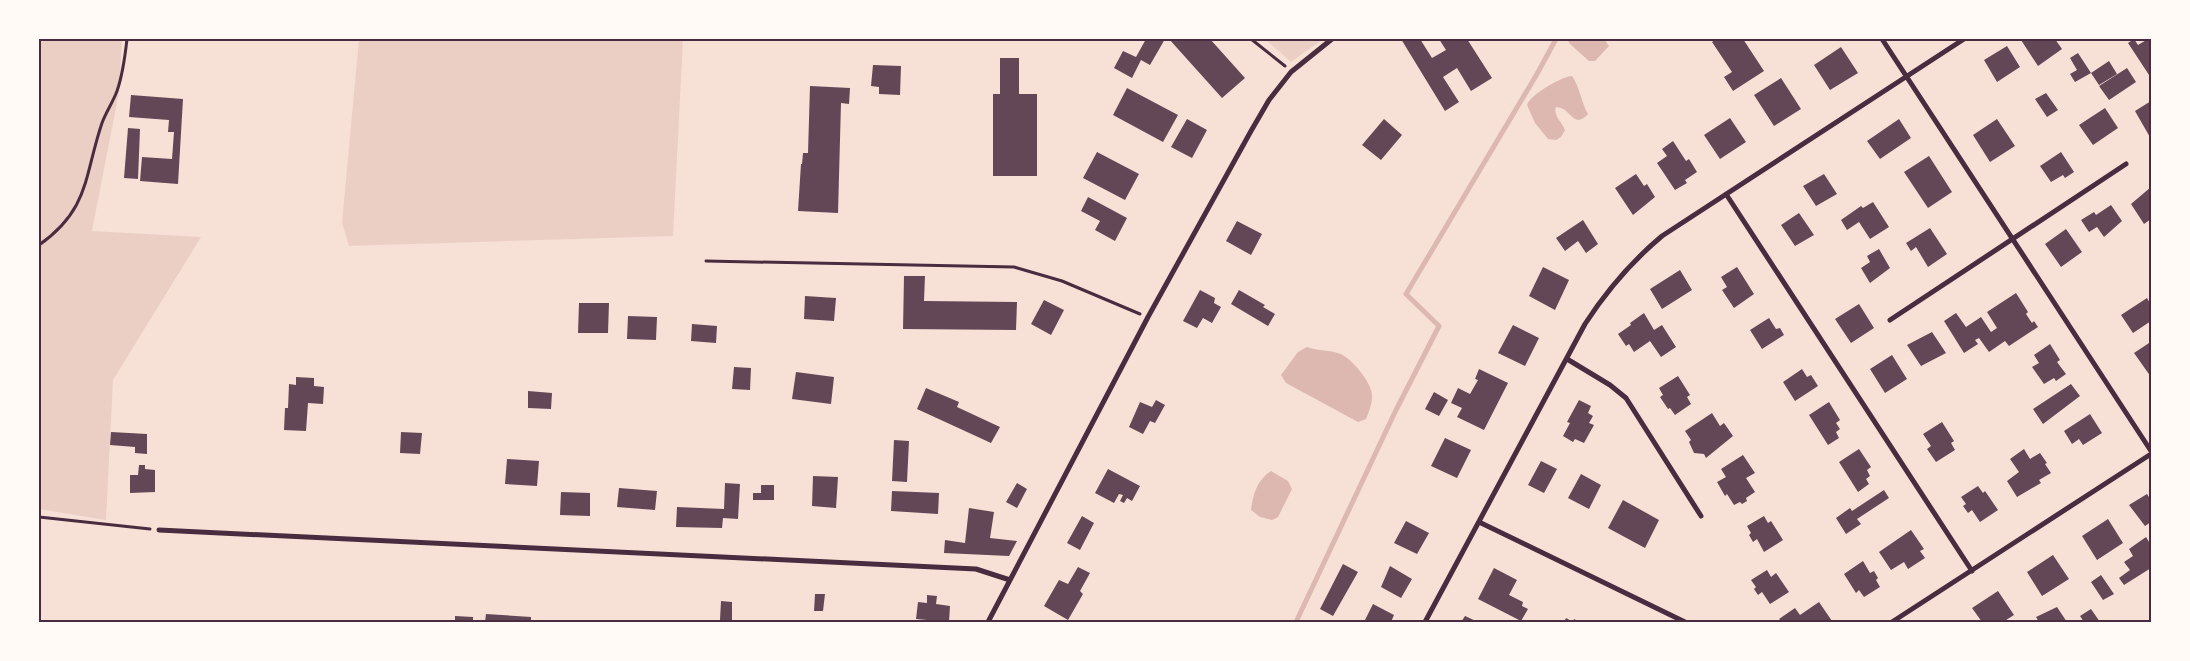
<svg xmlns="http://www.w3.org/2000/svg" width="2190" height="661" font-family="'Noto Serif',serif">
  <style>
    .green { fill: #ebcfc5 }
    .water { fill: #dcb8b0 }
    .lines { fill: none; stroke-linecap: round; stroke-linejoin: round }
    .stream { stroke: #dcb8b0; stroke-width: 5 }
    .building { fill: #644757 }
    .path { stroke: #4a2c40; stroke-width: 3 }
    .minor { stroke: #4a2c40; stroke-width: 5 }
    .neatline { fill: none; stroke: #4a2c40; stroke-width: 2 }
  </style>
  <rect width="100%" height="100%" fill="#f7e1d7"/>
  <path class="green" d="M39,39H122L119,92L92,231L201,237L113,380L106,520L39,509Z
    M359,39H683L673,236L349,246L342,223Z
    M1265,39H1323L1291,62Z"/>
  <path class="water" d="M1567,39H1604L1609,46L1595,61H1589L1570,44Z
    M1572,76C1580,87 1581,102 1588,114C1573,130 1572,108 1556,107C1553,116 1562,122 1565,130L1561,137L1556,140L1548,139L1535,123L1527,105C1531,94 1561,77 1572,76Z
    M1307,347C1318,351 1331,350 1341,354C1352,359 1373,384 1372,396C1372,404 1369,412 1366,419L1358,422L1286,383L1281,375L1298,352Z
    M1271,471L1288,481L1292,489L1278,517L1272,520L1260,517L1251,510C1253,494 1257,480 1271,471Z"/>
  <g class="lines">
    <path class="stream" d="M1296,622L1395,412L1439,326L1406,294L1537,74L1556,39"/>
  </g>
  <path class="building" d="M1146,39H1165L1150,65L1141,60L1132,78L1114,68L1123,51L1136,57Z
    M1169,39H1210L1245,78L1222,98Z
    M1401,39H1420L1432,58L1446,50L1439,39H1467L1492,78L1471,91L1457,68L1443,77L1459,102L1445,111Z
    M1716,39H1743L1764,71L1733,91L1724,77L1732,72L1712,42Z
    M2022,39H2055L2062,49L2038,66L2021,40Z
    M2134,39L2138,45L2148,39H2151V78L2128,43Z
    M2007,46L2020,67L1997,82L1984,60Z
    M1841,47L1858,73L1830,90L1814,65Z
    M2078,53L2091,73L2109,61L2117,74L2099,85L2091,73L2075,82L2070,74L2077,70L2070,58Z
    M1000,58H1019V94H1037V176H993V94H1000Z
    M873,65L901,66L900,95L879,94V87L871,86Z
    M2127,68L2136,82L2109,100L2099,86Z
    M1781,78L1801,109L1774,126L1754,95Z
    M810,86L850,88L849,104L841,103L838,213L798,211L801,164H802L803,153H808Z
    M1127,88L1178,115L1163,142L1113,115Z
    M2046,93L2058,110L2047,117L2035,99Z
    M131,95L183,99L178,184L140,181L142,157L172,159L174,132H168L169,120L129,117Z
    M2151,101V139L2135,111Z
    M2105,108L2118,128L2093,145L2079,125Z
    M1730,118L1746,142L1720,159L1704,135Z
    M1187,119L1207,130L1192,158L1171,147Z
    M1384,119L1402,135L1381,160L1362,145Z
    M1899,119L1911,138L1880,159L1867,141Z
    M1997,119L2015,146L1990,162L1973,135Z
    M128,128L140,129L138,179L124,178Z
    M1673,141L1686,161L1689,159L1697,172L1685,180L1687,183L1675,190L1657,163L1667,156L1662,149Z
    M1097,152L1139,174L1125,200L1083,178Z
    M2061,152L2074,172L2065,178L2063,175L2051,182L2040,166Z
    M1929,156L1952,192L1928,208L1904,172Z
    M1636,174L1644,186L1647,184L1655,197L1633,215L1615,188Z
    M1824,174L1837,194L1816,206L1803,186Z
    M2151,187V219L2144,224L2131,204Z
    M1088,197L1127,218L1115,241L1095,230L1100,221L1081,211Z
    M1873,202L1889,227L1870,239L1859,222L1847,230L1841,220L1861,206L1863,208Z
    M2111,205L2122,221L2104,237L2097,227L2089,232L2081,220L2094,212L2096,215Z
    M1799,213L1814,235L1795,246L1781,225Z
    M1583,220L1598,244L1586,253L1578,241L1565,251L1556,238Z
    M1237,221L1262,234L1251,255L1226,241Z
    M1930,228L1947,254L1928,267L1916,247L1911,251L1906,243Z
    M2066,229L2082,252L2061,267L2045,244Z
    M1879,249L1890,268L1870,283L1861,268L1870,262L1867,256Z
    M1543,267L1569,280L1555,310L1529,296Z
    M1737,267L1754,294L1734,308L1722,290L1727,287L1721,277Z
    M1680,270L1692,290L1662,309L1650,289Z
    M904,276H925L924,301L1017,302L1016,330L903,329Z
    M1200,290L1215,298L1214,303L1221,307L1212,323L1203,318L1197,328L1183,321Z
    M1239,290L1265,305L1263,307L1275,314L1268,326L1231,304Z
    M2016,293L2028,312L2026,314L2032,323L2034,321L2038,327L2009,346L2005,341L1989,352L1979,338L1975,340L1978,344L1964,353L1944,321L1956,313L1966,327L1981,317L1991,332L1997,328L1987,312Z
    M805,296L836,298L834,321L804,319Z
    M2147,298L2151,305V321L2133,333L2121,315Z
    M1044,300L1064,310L1051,335L1031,324Z
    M579,303H609L608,333H578Z
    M1859,304L1874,328L1851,343L1835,319Z
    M1644,313L1654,330L1662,325L1676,347L1661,357L1650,341L1634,352L1629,344L1626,346L1618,334L1631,325L1630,323Z
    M628,316L657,317L656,340L627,339Z
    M1769,318L1776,329L1780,328L1784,335L1762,349L1750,330Z
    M692,324L717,326L716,343L691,341Z
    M1513,325L1539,338L1525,366L1498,353Z
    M1932,332L1946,353L1921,366L1907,345Z
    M2149,343L2151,346V377L2134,353Z
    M2050,344L2060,360L2057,362L2066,374L2056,381L2054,378L2044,384L2032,367L2039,363L2034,355Z
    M1892,355L1907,379L1885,393L1870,369Z
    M734,367L751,368L750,390L732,389Z
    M1479,369L1508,383L1484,430L1457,417L1462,408L1451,403L1458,388L1470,394L1478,380L1475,379Z
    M1802,369L1807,377L1811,375L1818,386L1795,401L1783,382Z
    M796,372L834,377L831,404L792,399Z
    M1678,376L1690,395L1687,397L1691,404L1675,415L1670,408L1668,409L1660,397L1663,395L1659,388Z
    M296,377L314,378V386L324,387L323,404L308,403L306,431L284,430L285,408H288L289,384L296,385Z
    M2071,384L2080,396L2043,424L2033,409Z
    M926,388L959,402L957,407L1000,427L991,443L917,409Z
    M528,391L552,393L551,409L528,408Z
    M1434,392L1448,400L1439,416L1425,409Z
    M1156,400L1165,405L1155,423L1150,421L1143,434L1129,427L1140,402L1152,407Z
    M1579,400L1591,406L1588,413L1593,416L1589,423L1594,425L1584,443L1575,439L1573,442L1563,436L1570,423L1567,422Z
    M1829,402L1840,420L1836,423L1840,429L1836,432L1839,438L1828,445L1809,415Z
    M1712,413L1720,426L1724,423L1733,436L1706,458L1704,454L1694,453L1689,442L1691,440L1685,431Z
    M2090,414L2102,433L2083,445L2079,439L2072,444L2064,431Z
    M1942,422L1954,441L1951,443L1955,450L1936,462L1927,449L1931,446L1923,434Z
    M111,432L147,434V454L135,453V447L110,445Z
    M401,432L422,433L420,454L400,453Z
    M1445,438L1471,450L1457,478L1431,466Z
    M894,440L909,441L907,482L892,481Z
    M1859,449L1871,467L1867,470L1870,476L1866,479L1869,484L1858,492L1839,462Z
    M2024,449L2030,459L2040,453L2047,463L2045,464L2051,473L2039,480L2041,483L2017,497L2007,481L2019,472L2010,459Z
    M1743,455L1755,473L1746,478L1755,492L1746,498L1747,501L1742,504L1740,502L1734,505L1727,494L1725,496L1717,482L1726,477L1721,469Z
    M507,459L539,461L537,486L505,484Z
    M1541,461L1557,469L1544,493L1528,485Z
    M139,465H145V469L155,470V492L130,493V475H138Z
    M1108,469L1140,486L1132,501L1127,498L1124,503L1120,501L1123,495L1119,494L1114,503L1095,493Z
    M1581,474L1601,485L1589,509L1568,498Z
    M813,476L838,477L836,508L812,506Z
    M725,483L740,484L738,519L723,518L722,528L676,527L677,507L724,509Z
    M1017,483L1027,489L1017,508L1006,502Z
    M761,485H774V500H753V493H761Z
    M1978,486L1983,493L1985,491L1998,510L1980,522L1972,510L1968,513L1963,506L1966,504L1961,497Z
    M619,488L657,491L655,510L617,507Z
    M1884,490L1889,498L1857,519L1861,524L1846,534L1836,518L1850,508L1852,511Z
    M892,491L939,493L938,514L891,511Z
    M561,492L590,493V516L560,515Z
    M2147,494L2151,500V522L2145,526L2129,505Z
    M1623,500L1659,520L1645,548L1608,528Z
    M969,508L994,512L990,538L1017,541L1009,556L944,553L945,540L965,543Z
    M1082,516L1094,523L1080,550L1067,543Z
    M1764,516L1768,523L1771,521L1783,540L1764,552L1757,539L1753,542L1749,535L1751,533L1747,526Z
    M2108,519L2123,543L2097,560L2082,536Z
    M1406,521L1429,533L1417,554L1394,543Z
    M1911,530L1924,549L1920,551L1925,558L1908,569L1904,562L1891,570L1879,552Z
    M2146,537L2151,545V568L2124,585L2119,578L2130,570L2124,562L2133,556L2129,549Z
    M2053,555L2069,579L2042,596L2027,572Z
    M1863,561L1870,573L1874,571L1878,578L1876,580L1880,587L1864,597L1859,590L1856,593L1844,574Z
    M1343,564L1358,572L1333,616L1320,609Z
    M1390,566L1412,579L1401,598L1381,587Z
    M1078,567L1090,573L1080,591L1083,594L1068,620L1044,606L1059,580L1068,584Z
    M1494,568L1517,580L1509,595L1523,602L1522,606L1528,609L1521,621L1478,599Z
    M1767,570L1771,577L1776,573L1789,592L1770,604L1762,592L1758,595L1754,589L1756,587L1751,580Z
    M2101,575L2114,594L2103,600L2091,582Z
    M1998,591L2014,615L2003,622H1982L1972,608Z
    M815,594H825L823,611H814Z
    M927,595L937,596L936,604L950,606L949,622L916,619L918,602L927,603Z
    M721,601L732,602V622H716L717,620H720Z
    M1819,602L1832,621L1830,622H1782L1779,619L1795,608L1800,615Z
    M1373,604L1394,615L1391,622H1364Z
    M2057,607L2067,622H2039L2036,617Z
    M2091,609L2100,622H2084L2080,616Z
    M486,614L531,617V622H485Z
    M455,616L473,617V622H455Z
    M1465,616L1478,622H1461Z
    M1566,618L1573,622L1574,619L1580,622H1564Z"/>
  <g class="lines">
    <path class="path" d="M1251,39L1285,66
      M39,245C90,209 84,176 102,123C106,112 113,102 117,91C123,74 125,57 127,39
      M706,261L1014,267L1062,281L1140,314
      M39,517L150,529"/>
    <path class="minor" d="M1882,39L2151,451
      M1726,194L1972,571
      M1890,320L2126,164
      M1567,359L1610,385L1626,398L1701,516
      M1479,522L1685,622
      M159,530L976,569L1010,580
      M988,622L1148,317L1251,131L1269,100L1291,72L1332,39
      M1425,622L1585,324C1607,290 1631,262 1662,236L1964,39
      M1892,622L2151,454"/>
  </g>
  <rect width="2190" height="661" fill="none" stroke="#fffaf5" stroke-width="80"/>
  <rect x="40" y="40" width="2110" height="581" class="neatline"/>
</svg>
